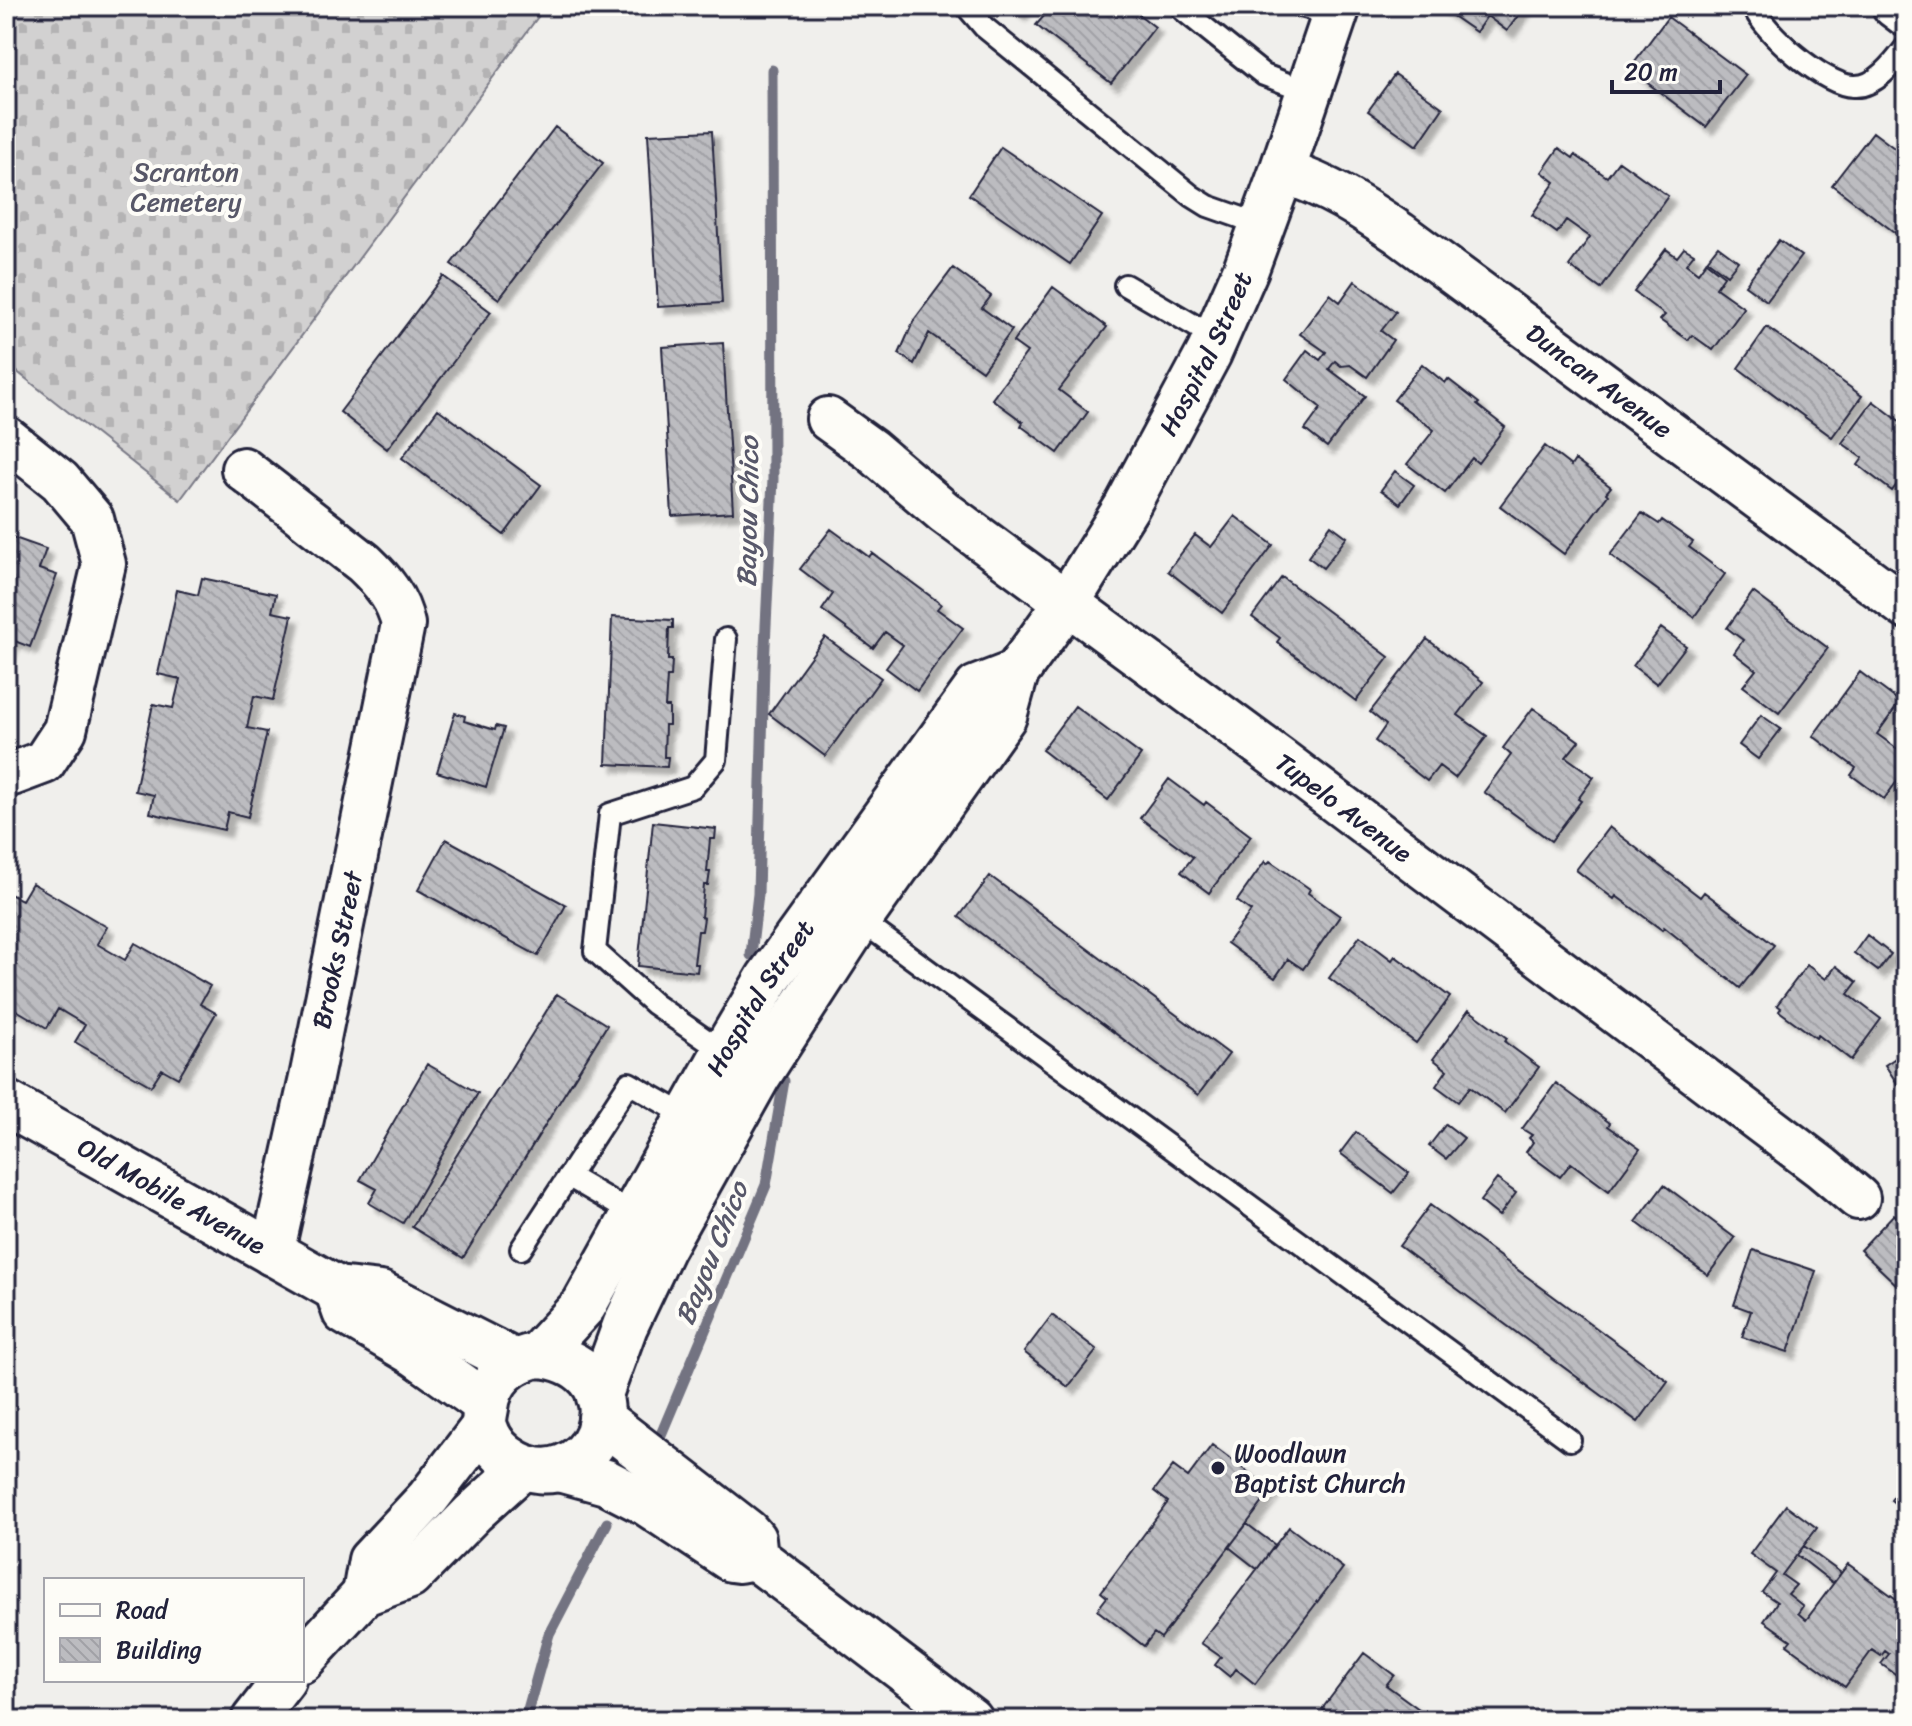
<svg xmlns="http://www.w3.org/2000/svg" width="1912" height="1726" font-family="Sriracha,sans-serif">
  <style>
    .cemetery { fill: url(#cemetery-stones); stroke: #7a7a86; stroke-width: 2 }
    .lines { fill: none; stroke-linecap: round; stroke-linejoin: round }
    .stream { stroke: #737381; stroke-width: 11 }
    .building { fill: url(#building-back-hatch); stroke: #22223b; stroke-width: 2; filter: url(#shadow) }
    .service-casing { stroke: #22223b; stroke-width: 26 }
    .minor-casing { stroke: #22223b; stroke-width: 48 }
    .tertiary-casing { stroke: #22223b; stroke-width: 50 }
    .secondary-casing { stroke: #22223b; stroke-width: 50 }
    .service { stroke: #fdfcf7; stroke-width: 20 }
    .minor { stroke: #fdfcf7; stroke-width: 42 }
    .tertiary { stroke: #fdfcf7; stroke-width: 44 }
    .secondary { stroke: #fdfcf7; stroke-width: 44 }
    .poi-dot { fill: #22223b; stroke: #fdfcf7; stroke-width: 3 }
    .labels { text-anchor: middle; stroke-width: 8; stroke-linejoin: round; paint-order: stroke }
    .park-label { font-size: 26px; fill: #575768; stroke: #fdfcf7 }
    .street-label { font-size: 26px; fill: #22223b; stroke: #fdfcf7 }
    .poi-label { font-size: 26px; fill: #22223b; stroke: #fdfcf7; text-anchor: start }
    .water-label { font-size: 28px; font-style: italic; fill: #58586a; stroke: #fdfcf7 }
  </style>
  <defs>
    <pattern id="cemetery-stones" width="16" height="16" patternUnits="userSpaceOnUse" patternTransform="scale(2)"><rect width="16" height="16" fill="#d2d1d1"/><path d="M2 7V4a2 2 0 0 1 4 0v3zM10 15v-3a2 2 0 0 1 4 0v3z" fill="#b4b3b4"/></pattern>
    <pattern id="building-back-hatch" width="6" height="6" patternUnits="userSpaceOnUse" patternTransform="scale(2)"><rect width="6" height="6" fill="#bcbcc0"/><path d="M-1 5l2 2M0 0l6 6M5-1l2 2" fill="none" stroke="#a1a1a6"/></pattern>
    <filter id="shadow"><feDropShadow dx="7" dy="7" stdDeviation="2" flood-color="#0004"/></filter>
  </defs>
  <rect width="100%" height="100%" fill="#f0efec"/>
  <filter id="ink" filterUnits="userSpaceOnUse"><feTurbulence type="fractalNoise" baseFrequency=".0125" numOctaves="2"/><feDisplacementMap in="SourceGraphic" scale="16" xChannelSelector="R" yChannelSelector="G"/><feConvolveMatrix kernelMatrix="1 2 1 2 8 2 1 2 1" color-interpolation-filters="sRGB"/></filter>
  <g filter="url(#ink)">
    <path class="cemetery" d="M6,6H546L180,500L6,363Z"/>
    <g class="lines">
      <path class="stream" d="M751,955L758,894L764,667L773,479L772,70
        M660,1437L766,1185L784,1081
        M525,1720L549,1634L607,1523"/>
    </g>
    <path class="building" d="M1008,6H1025L1019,14Z
      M1036,6H1128L1155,27L1111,83L1036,25L1044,16L1034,8Z
      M1438,6H1525L1507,31L1487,16L1476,32Z
      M1668,17L1746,75L1706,127L1629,69Z
      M1395,74L1443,108L1417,146L1368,111Z
      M555,127L603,163L499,299L451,264Z
      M712,131L722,303L658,307L648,134Z
      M1873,132L1906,157V241L1832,185Z
      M1001,147L1102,216L1070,264L969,195Z
      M1559,148L1573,158L1575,155L1607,177L1619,161L1668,196L1601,289L1569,266L1590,237L1566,220L1557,233L1532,215L1555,182L1542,172Z
      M1779,240L1801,256L1767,301L1745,285Z
      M1718,246L1738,261L1727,275L1707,260Z
      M1684,248L1694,254L1686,264L1698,273L1706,262L1724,276L1716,288L1744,308L1713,350L1692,335L1688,340L1660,320L1665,315L1634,292L1666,249L1677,257Z
      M953,268L991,296L982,308L1012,330L982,371L929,333L914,364L899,354L914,320Z
      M443,276L491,312L387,449L340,412Z
      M1355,281L1396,312L1381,331L1393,340L1367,377L1350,365L1341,366L1335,361L1329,369L1365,396L1327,447L1305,430L1321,408L1286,379L1307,350L1320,360L1326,352L1300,334L1330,294L1340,302Z
      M1053,287L1107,327L1059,390L1088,412L1058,453L1021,426L1023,422L992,399L1027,352L1013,342Z
      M1767,327L1862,396L1832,437L1738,368Z
      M723,343L733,512L672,516L662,347Z
      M1422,364L1445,383L1448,379L1479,403L1477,405L1505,427L1478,463L1472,458L1445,493L1407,464L1434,430L1394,400Z
      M1873,401L1906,426V490L1897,484L1892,491L1858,465L1863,458L1842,443Z
      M438,409L541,485L504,535L402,458Z
      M1545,446L1571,466L1575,460L1611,487L1606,493L1608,495L1564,554L1500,506Z
      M1395,471L1414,485L1400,504L1381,490Z
      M1642,513L1659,524L1662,520L1693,542L1689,547L1725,574L1694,617L1610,555Z
      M1235,516L1273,545L1222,613L1168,571L1195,535L1211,547Z
      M1331,525L1347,537L1323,568L1308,557Z
      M831,529L869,557L872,553L941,604L937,609L963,628L917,691L886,668L903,645L885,632L873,648L822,610L833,594L800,569Z
      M6,535L46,549L39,569L57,575L30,647L12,640L6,656Z
      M1282,577L1389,657L1356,701L1277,642L1280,638L1252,617Z
      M202,578L276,594L272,612L292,616L273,700L254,696L247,728L267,732L248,817L228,812L224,830L150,813L154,795L135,791L153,704L173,708L180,679L158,674L177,590L198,595Z
      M1753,592L1828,648L1779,713L1743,686L1756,670L1734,653L1743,640L1727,628Z
      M612,617L673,620V628H669L668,660H672L671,677H667L665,707H669V725H665L664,757H668L667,767L606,764Z
      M1661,628L1686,646L1657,684L1633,666Z
      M825,637L881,678L825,756L769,714Z
      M1427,639L1483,682L1458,715L1487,736L1455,778L1439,766L1427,781L1375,741L1386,725L1370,712Z
      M1860,672L1900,702L1877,734L1906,755V769L1884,799L1851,775L1856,768L1813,736Z
      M1075,706L1141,755L1108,800L1042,750Z
      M1533,708L1579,741L1566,757L1594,777L1578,799L1581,801L1551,841L1484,792L1511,755L1503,748Z
      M455,713L465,716L464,721L495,730L496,726L504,728L486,787L437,772Z
      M1761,715L1781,729L1758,759L1739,745Z
      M1169,779L1204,805L1206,802L1251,836L1209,893L1181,872L1193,857L1140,818Z
      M653,822L716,829L715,839H710L707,872H710L708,885H704L701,917L704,918L702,931H698L694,964H698L697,972L638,966Z
      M1609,827L1700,897L1704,892L1774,945L1740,988L1664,927L1662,930L1616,896L1614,899L1576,870Z
      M446,839L566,905L538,956L418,890Z
      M1265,861L1267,864L1270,861L1310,889L1308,893L1340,916L1303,969L1288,959L1275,978L1227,943L1251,911L1237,901Z
      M990,876L1229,1054L1198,1095L959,917Z
      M32,883L107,927L97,944L125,960L135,943L210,986L200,1004L216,1013L178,1078L162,1069L151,1086L75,1042L85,1025L58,1009L47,1028L6,1004V892L22,900Z
      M1867,935L1891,954L1878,971L1854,953Z
      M1360,936L1392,960L1395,956L1450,997L1416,1043L1329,978Z
      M1807,965L1826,979L1836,966L1857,982L1848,994L1881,1019L1851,1060L1818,1035L1816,1038L1779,1011L1781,1008L1777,1005Z
      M557,994L607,1025L463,1258L412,1227Z
      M1469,1010L1507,1038L1505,1042L1539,1067L1505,1113L1470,1087L1458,1102L1436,1086L1447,1070L1433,1059Z
      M1906,1051V1097L1885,1065Z
      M427,1064L478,1093L403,1223L369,1203L377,1189L360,1180Z
      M1556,1083L1610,1123L1608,1126L1640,1149L1609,1191L1571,1163L1560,1177L1526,1152L1533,1142L1529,1138L1532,1135L1522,1129Z
      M1446,1124L1464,1138L1446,1159L1429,1146Z
      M1356,1132L1409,1173L1393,1193L1340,1153Z
      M1497,1179L1516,1193L1499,1216L1480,1201Z
      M1664,1185L1735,1238L1708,1275L1636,1222Z
      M1430,1205L1668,1381L1638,1422L1399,1246Z
      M1906,1212V1281L1900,1288L1860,1250L1894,1214L1900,1219Z
      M1753,1250L1816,1271L1788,1352L1742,1337L1751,1311L1734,1305Z
      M1052,1315L1097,1350L1068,1387L1024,1352Z
      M1212,1445L1272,1490L1161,1638L1154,1633L1144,1646L1097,1610L1107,1597L1101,1592L1168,1502L1154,1491L1173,1466L1188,1477Z
      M1903,1484L1906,1486V1512L1891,1500Z
      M1786,1505L1817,1528L1782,1575L1796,1585L1788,1594L1803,1606L1798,1613L1806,1620L1848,1564L1906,1606V1677L1904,1680L1881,1664L1889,1654L1885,1651L1881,1656L1872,1650L1845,1687L1787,1645L1791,1640L1764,1621L1777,1602L1762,1592L1776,1573L1750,1554Z
      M1247,1524L1275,1545L1257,1569L1229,1547Z
      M1289,1527L1343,1568L1255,1684L1236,1669L1230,1677L1215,1665L1221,1657L1201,1643Z
      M1804,1546L1841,1573L1833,1583L1797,1555Z
      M1364,1653L1394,1675L1386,1685L1434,1720H1336L1322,1709Z"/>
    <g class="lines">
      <g class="service-casing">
        <path id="service" d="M966,6L984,27L1192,196L1208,206L1262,225
          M1300,6L1335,15
          M1753,6C1763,32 1824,85 1853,86C1875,88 1894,63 1906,47
          M1183,10L1264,75L1309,92
          M1125,285L1216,338
          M726,639L716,760L693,787L610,814L595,951L654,1004L728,1055
          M857,918L1570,1440
          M568,1176L635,1215
          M521,1249L629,1083L692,1119"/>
      </g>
      <g class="minor-casing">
        <g id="minor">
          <path d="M1894,6L1906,15"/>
          <path id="s1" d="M1282,171C1330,187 1358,205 1399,233L1906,607"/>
          <path id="s2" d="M828,419L871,450L944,512L1278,758L1821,1167L1858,1198"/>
          <path d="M6,438L60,481L92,519L104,564L65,730L44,762L12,774L6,772"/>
          <path d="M243,469L364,563C382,580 398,599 403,624L311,1078L272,1254"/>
          <path d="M364,1594L370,1560L428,1498L484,1425"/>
          <path d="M302,1661L364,1594L410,1577L473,1513L524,1467"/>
          <path d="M253,1720L284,1680"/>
        </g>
      </g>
      <g class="tertiary-casing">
        <g id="tertiary">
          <path id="s3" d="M538,1355L584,1305L724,1053L769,977L977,688L1016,673"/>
          <path id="s4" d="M599,1397L625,1326L662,1248L758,1076L859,920L1004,716L1016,673L1068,601L1127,506L1209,353L1246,269L1282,171L1338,6"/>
        </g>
      </g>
      <g class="secondary-casing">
        <g id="secondary">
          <path id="s5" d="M6,1103L337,1289L381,1294L515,1362"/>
          <path d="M337,1289L345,1312L416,1354L486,1404"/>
          <path d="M538,1355C580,1358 613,1387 598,1433C592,1449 579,1461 564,1467C533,1479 495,1459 485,1427C483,1422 485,1413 486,1408C489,1379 510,1360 538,1355Z"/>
          <path d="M601,1419L747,1532L753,1539L755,1557L970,1720"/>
          <path d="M559,1469L606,1482L645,1502L731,1559L739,1560L755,1557"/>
        </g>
      </g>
      <use href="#service" class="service"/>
      <use href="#minor" class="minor"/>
      <use href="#tertiary" class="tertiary"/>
      <use href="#secondary" class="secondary"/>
    </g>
  </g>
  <circle class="poi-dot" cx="1218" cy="1468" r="8"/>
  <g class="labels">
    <g class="park-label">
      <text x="186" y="181">Scranton<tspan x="186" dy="30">Cemetery</tspan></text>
    </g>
    <g class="street-label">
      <text dy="9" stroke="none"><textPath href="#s4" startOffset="1212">Hospital Street</textPath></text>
      <text dy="9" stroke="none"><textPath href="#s1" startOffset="382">Duncan Avenue</textPath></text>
      <text dy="9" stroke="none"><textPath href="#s2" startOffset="646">Tupelo Avenue</textPath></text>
      <text transform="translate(337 950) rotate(-78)" y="9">Brooks Street</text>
      <text dy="9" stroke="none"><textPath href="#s3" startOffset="422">Hospital Street</textPath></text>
      <text dy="9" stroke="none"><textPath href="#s5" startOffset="190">Old Mobile Avenue</textPath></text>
    </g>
    <g class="poi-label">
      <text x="1234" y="1462">Woodlawn<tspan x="1234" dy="30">Baptist Church</tspan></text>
    </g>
    <g class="water-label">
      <text transform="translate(747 512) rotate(-89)" y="10">Bayou Chico</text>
      <text transform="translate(711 1253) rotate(-68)" y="10">Bayou Chico</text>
    </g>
  </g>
  <rect width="1912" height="1726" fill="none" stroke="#fdfcf7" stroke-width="32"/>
  <rect x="16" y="16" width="1880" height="1694" fill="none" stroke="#22223b" stroke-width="3" filter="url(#ink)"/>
  <rect x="44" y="1578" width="260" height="104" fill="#fdfcf7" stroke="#a5a5ac" stroke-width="2"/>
  <rect x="60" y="1604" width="40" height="12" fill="#fdfcf7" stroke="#a5a5ac" stroke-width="2"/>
  <text x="116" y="1618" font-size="24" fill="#22223b">Road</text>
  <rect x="60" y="1638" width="40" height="24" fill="url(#building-back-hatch)" stroke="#a5a5ac" stroke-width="2"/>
  <text x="116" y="1658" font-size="24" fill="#22223b">Building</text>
  <path d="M1612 80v12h108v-12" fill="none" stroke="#22223b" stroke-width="4"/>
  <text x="1624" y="80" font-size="24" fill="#22223b" stroke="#fdfcf7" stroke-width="6" paint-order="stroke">20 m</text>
</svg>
